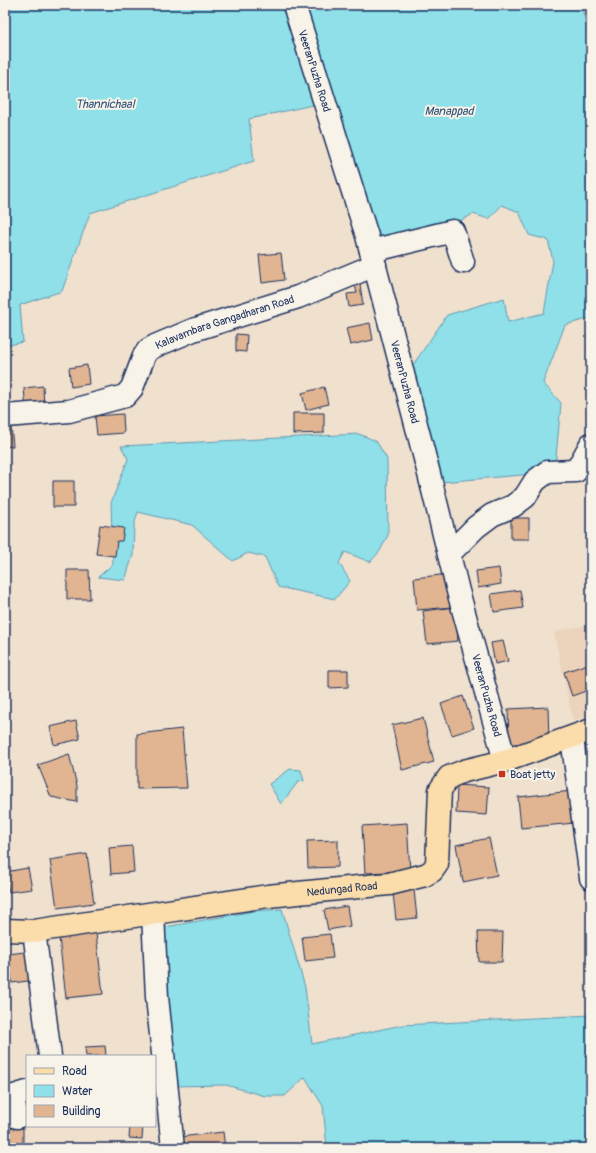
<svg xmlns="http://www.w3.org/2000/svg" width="596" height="1153" font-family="Pangolin,sans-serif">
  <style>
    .built { fill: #ecd3bc }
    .water { fill: #8fe0e8; stroke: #6199b1 }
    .building { fill: #e1b591; stroke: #1b2f5e }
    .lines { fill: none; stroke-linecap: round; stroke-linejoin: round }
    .minor-casing { stroke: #1b2f5e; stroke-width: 25 }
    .major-casing { stroke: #1b2f5e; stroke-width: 25 }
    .minor { stroke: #f7f3e8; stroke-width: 22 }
    .major { stroke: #fbddab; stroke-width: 22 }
    .poi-dot { fill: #c8321e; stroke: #f7f3e8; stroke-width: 1.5 }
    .labels { text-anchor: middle; stroke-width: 4; stroke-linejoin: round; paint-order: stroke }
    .street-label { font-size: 11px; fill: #1b2f5e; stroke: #f7f3e8 }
    .poi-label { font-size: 11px; fill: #1b2f5e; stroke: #f7f3e8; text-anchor: start }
    .water-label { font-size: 12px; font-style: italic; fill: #32527a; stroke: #f7f3e8 }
  </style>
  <rect width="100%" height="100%" fill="#f0e0ce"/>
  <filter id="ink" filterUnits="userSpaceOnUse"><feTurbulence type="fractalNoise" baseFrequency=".025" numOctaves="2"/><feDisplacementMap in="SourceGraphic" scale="8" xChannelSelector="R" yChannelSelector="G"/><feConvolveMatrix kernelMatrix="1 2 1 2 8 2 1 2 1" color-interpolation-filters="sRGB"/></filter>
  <g filter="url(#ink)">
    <path class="built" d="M591,624V716L573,720L554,632Z"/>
    <path class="water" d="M5,5H288L317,104L249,119L254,161L90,213L62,291L20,305L23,342L5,346Z
      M303,5H581L591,43V318L565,325L543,383L561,403L555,468L533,474L442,482L411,368L447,315L504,298L508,322L544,313L553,261L548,240L529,235L519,212L502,205L489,219L473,214L451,226L379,242Z
      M359,434L376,441L387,459L388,535L380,551L370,562L345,552L339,563L350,581L335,599L278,587L265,557L248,553L233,561L192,525L138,512L134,525L133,555L125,580L98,577L113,564L111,503L128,459L121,446Z
      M290,769L301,770L304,781L298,782L281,804L269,784Z
      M282,909L305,987L312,1044L402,1025L591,1015V1135L587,1136L586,1148H327L323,1106L305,1077L285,1096H265L226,1085L175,1086L164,970L165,927L254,911Z"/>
    <path class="building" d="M281,253L284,280L262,283L259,255Z
      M360,284L363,305L349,307L347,294L357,293L355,285Z
      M370,323L373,340L350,345L346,328Z
      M236,334L247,335L246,352L236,351Z
      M87,365L89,384L71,387L69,368Z
      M43,386L44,408L26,410L24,388Z
      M324,387L328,404L306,410L302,393Z
      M293,413H324V433L293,434Z
      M123,414L124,433L97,435L95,416Z
      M5,426H11L13,446L5,447Z
      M53,481H74V507H53Z
      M511,518H529V539H511Z
      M100,525L124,528L122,541H117L115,556L96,554Z
      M499,568L501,584L478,588L476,571Z
      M67,570H89L90,599H67Z
      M449,574L452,607L417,610L414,578Z
      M520,590L523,608L494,612L491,594Z
      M455,607L458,641L427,644L423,611Z
      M503,641L508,661L495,664L491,643Z
      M591,663V689L572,696L564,672Z
      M329,670H348V687L329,688Z
      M463,696L474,728L452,735L441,704Z
      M548,707L549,743L509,744L508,709Z
      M423,718L434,762L402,770L392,725Z
      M76,721L80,739L54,745L50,727Z
      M182,729L187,788L137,789V734Z
      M69,754L77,786V802L51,797L38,765Z
      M457,785L489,787L487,815L456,813Z
      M572,791L575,823L521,828L518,797Z
      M407,823L410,871L365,873L362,826Z
      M489,838L497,875L463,882L456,845Z
      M338,840V867L308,868L307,841Z
      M132,846L134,872L111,874L109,848Z
      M87,854L94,903L57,908L50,860Z
      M28,868L32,889L9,892L5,872Z
      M414,890L417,918L396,920L393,893Z
      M347,906L350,926L328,930L324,910Z
      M478,932H503L502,962H479Z
      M96,933L103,994L66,998L59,938Z
      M330,934L333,958L305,961L302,937Z
      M33,951L36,980L12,983L8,954Z
      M105,1046L106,1056H86L85,1047Z
      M130,1126H143L142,1139L129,1138Z
      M5,1128H23V1148H5Z
      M223,1132L225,1148H181L180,1137Z"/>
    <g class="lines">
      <g class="minor-casing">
        <g id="minor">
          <path id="s1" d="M294,5L367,236L428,470L458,591L505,761"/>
          <path d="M371,251L453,231L463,262"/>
          <path id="s2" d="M5,416L69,411L125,396L132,388L144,356L148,350L155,346L193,330L298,297L375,265"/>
          <path d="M449,554L476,527L492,515L513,506L525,497L535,481L547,472L576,471L591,444"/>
          <path d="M572,738L591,878"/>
          <path d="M153,914L157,997L173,1148"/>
          <path d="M34,931L50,1056"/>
          <path d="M17,1117L13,1100L14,1096L27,1092"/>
        </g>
      </g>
      <g class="major-casing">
        <g id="major">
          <path id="s3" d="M5,930L34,931L268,896L389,884L425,875L432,871L437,864L440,790L449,777L464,771L505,761L591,730"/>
        </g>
      </g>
      <use href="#minor" class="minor"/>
      <use href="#major" class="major"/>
    </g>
  </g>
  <rect class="poi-dot" x="498" y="770" width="8" height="8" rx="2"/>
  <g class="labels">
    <g class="street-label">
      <text dy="4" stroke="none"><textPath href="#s1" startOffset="69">VeeranPuzha Road</textPath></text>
      <text dy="4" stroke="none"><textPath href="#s2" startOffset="256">Kalavambara Gangadharan Road</textPath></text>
      <text dy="4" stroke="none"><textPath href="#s1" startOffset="393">VeeranPuzha Road</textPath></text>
      <text dy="4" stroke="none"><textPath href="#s1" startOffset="717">VeeranPuzha Road</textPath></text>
      <text dy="4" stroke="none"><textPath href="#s3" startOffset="340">Nedungad Road</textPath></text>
    </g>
    <g class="poi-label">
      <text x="510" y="778">Boat jetty</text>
    </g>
    <g class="water-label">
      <text x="105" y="108">Thannichaal</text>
      <text x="449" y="115">Manappad</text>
    </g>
  </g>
  <rect width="596" height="1153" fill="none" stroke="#f7f3e8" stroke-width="20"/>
  <rect x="10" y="10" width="576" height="1133" fill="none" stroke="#1b2f5e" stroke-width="1.5" filter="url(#ink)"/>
  <rect x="26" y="1055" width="130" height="72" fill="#f7f3e8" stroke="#9fa5b1"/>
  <rect x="34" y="1068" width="20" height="6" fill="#fbddab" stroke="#9fa5b1"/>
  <text x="62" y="1075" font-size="12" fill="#1b2f5e">Road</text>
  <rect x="34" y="1085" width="20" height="12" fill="#8fe0e8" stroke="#9fa5b1"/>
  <text x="62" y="1095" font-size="12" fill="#1b2f5e">Water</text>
  <rect x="34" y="1105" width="20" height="12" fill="#e1b591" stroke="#9fa5b1"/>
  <text x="62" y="1115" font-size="12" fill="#1b2f5e">Building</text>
</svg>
